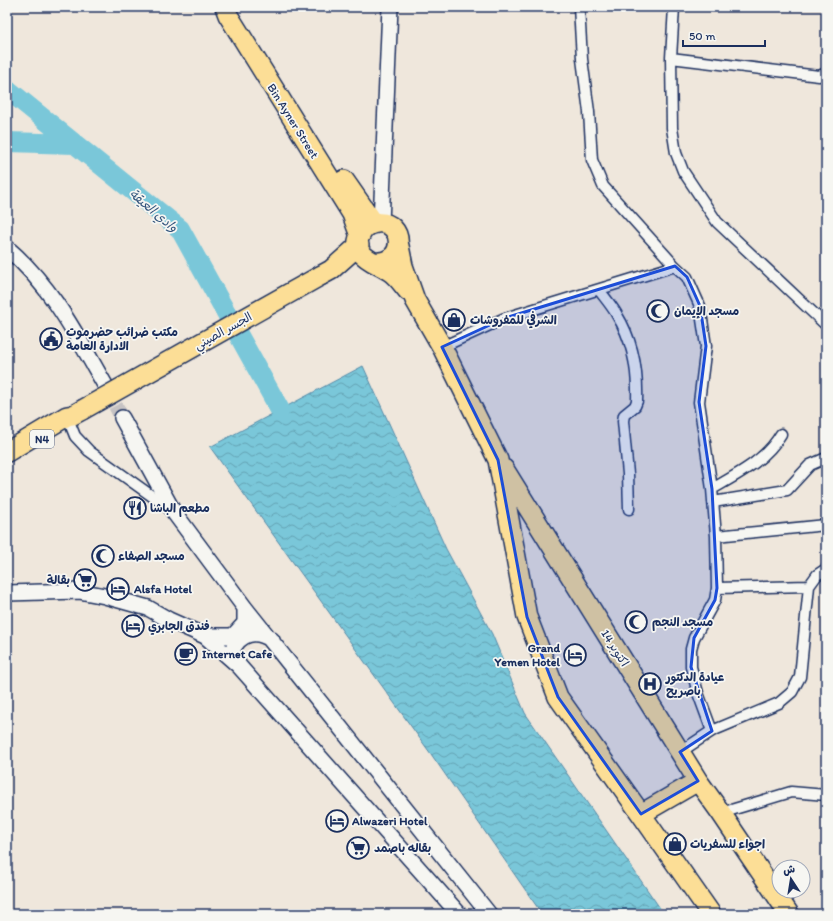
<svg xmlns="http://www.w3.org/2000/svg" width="833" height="921" font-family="Itim,'Playpen Sans Arabic',sans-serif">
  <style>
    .water { fill: url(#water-waves); stroke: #548aa8 }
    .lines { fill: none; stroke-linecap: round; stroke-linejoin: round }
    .river { stroke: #7ac7d9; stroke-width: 20 }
    .secondary-tunnel { stroke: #c5c2c3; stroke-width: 15; stroke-dasharray: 15 8; stroke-linecap: butt }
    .street-casing { stroke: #1b2f5e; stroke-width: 13 }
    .secondary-casing { stroke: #1b2f5e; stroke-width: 18 }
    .highway-casing { stroke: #1b2f5e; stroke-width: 22 }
    .street { stroke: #f6f6f2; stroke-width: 10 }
    .secondary { stroke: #f6f6f2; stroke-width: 15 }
    .highway { stroke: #fcde96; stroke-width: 19 }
    .highway-bridge-casing { stroke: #1b2f5e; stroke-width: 22; stroke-linecap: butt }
    .highway-bridge { stroke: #fcde96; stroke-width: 19 }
    .marked { fill: #1d4ed8; fill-opacity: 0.2; stroke: #1d4ed8; stroke-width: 3; stroke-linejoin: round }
    .labels { text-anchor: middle; stroke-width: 3.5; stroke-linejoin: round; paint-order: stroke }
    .shield { fill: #f6f6f2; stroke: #5d6b8a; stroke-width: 1 }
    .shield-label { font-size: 11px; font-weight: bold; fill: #1b2f5e }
    .street-label { font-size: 12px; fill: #1b2f5e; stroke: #f6f6f2 }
    .poi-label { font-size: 12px; font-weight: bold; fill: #1b2f5e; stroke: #f6f6f2; text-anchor: start }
    .water-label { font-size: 13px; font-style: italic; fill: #33557d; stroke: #f6f6f2 }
  </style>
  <defs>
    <pattern id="water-waves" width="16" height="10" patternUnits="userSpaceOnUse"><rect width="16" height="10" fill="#7ac7d9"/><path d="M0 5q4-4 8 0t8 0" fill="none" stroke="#63a2b3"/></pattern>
  </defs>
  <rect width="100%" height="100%" fill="#efe7dc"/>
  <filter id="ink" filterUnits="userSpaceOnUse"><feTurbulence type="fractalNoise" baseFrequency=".025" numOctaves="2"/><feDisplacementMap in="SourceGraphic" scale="8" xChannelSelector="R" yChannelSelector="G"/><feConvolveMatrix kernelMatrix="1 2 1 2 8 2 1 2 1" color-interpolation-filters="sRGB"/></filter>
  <g filter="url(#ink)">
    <path class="water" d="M363,366L446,549L492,634L525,713L664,914H542L431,754L210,447Z"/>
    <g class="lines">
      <path class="river" d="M7,89L180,229L280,410
        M7,142L75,144"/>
      <path class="secondary-tunnel" d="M105,385L122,418"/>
      <g class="street-casing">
        <path id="street" d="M579,7L582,59L589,112L592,160L603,186L675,266L687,277L700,306L706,346L699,402L712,489L716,536L717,588L715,600L694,638L691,649V667L698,693L712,731
          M674,7L671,58L819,76L826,73
          M671,58L672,128L676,153L683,171L717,222L826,325
          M599,290C605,298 612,306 617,315C633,341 638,371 637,401L635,406L624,415L623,421L628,474L629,509
          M442,347L505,318L675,266
          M67,416L75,436L89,451L170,509
          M712,489C738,474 766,460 781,434
          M713,502L787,490L810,465L826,458
          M716,536L826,525
          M717,588L809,586
          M680,752L712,731L779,703L792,692L800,677L809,586L817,575L826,569
          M721,813L791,792L826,795"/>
      </g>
      <g class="secondary-casing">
        <path id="secondary" d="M381,223L390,7
          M7,248C51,285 77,336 105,385
          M122,418L173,511L245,608L489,914
          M7,593L79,591L105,596L148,608L169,620L205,636L239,666L459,914
          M205,636H233L245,623V608
          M239,666L232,650C241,633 255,629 272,640"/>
      </g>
      <g class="highway-casing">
        <path id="highway" d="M225,7L228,15L352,214L360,236
          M344,180L374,223
          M399,246L403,266L415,300L442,347L498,460L527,617L558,697L641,814L711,914
          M374,262C407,265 405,220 377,223C370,224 365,227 362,232C347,255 376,262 389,271C397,276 402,284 408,291
          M320,276L331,270L359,245
          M7,452L67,416L73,415L82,410
          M504,469L698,781L721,813L789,914
          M641,814L698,781"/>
      </g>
      <use href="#street" class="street"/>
      <use href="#secondary" class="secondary"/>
      <use href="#highway" class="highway"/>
      <g class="highway-bridge-casing">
        <path id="highway-bridge" d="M82,410L320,276"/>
      </g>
      <use href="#highway-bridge" class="highway-bridge"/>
    </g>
  </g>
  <path class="marked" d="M675,266L687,277L700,306L706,346L699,402L712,489L717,588L715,600L694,638L691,667L712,731L680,752L698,781L641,814L558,697L527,617L498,460L442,347L505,318Z"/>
  <defs>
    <g id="mosque-ring" transform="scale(1.15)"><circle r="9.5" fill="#f6f6f2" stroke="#1b2f5e" stroke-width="1.5"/><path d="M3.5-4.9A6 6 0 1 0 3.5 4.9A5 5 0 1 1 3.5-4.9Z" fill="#1b2f5e"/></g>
    <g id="shop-ring" transform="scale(1.15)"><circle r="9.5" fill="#f6f6f2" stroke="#1b2f5e" stroke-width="1.5"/><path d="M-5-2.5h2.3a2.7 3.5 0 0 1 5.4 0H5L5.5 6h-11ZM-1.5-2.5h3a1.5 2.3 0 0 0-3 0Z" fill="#1b2f5e"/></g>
    <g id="civic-ring" transform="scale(1.15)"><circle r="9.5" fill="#f6f6f2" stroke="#1b2f5e" stroke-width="1.5"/><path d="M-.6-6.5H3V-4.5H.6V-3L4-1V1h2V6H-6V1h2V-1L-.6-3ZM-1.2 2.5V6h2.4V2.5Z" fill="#1b2f5e"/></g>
    <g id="restaurant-ring" transform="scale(1.15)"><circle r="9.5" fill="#f6f6f2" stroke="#1b2f5e" stroke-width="1.5"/><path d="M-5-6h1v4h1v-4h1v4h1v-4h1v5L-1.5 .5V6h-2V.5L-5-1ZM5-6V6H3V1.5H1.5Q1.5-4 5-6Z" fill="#1b2f5e"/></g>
    <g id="supermarket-ring" transform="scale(1.15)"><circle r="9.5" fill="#f6f6f2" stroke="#1b2f5e" stroke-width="1.5"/><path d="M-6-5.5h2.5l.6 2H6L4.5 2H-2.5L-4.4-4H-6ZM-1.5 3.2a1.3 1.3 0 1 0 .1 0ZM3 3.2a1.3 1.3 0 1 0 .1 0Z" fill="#1b2f5e"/></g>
    <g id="hotel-ring" transform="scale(1.15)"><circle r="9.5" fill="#f6f6f2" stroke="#1b2f5e" stroke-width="1.5"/><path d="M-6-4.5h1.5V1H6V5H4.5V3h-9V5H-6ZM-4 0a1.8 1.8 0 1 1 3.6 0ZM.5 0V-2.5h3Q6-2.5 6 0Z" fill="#1b2f5e"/></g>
    <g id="cafe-ring" transform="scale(1.15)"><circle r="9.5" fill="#f6f6f2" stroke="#1b2f5e" stroke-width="1.5"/><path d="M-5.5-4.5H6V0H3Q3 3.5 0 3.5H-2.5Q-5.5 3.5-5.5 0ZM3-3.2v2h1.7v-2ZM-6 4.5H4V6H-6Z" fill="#1b2f5e"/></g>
    <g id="hospital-ring" transform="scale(1.15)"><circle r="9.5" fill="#f6f6f2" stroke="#1b2f5e" stroke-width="1.5"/><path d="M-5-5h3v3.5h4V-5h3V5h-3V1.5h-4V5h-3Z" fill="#1b2f5e"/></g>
  </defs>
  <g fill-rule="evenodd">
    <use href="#mosque-ring" x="658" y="311"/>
    <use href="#shop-ring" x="454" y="320"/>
    <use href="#civic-ring" x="51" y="339"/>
    <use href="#restaurant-ring" x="135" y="508"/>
    <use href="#mosque-ring" x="103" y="556"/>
    <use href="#supermarket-ring" x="85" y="580"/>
    <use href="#hotel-ring" x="118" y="589"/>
    <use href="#mosque-ring" x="636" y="622"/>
    <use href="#hotel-ring" x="133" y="626"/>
    <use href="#cafe-ring" x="186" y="654"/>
    <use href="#hotel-ring" x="575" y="655"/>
    <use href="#hospital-ring" x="650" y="684"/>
    <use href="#hotel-ring" x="337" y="821"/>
    <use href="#shop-ring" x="675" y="844"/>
    <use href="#supermarket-ring" x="358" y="848"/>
  </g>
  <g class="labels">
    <rect class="shield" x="30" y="430" width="24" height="18" rx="3"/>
    <g class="shield-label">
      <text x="42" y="443">N4</text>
    </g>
    <g class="street-label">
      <text transform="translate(293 121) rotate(58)" y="4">Bin Ayner Street</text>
      <text transform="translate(223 331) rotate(-29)" y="4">الجسر الصيني</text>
      <text transform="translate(615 648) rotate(58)" y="4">14 اكتوبر</text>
    </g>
    <g class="poi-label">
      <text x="674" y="315">مسجد الإيمان</text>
      <text x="470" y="324">الشرفي للمفروشات</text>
      <text x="66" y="336">مكتب ضرائب حضرموت<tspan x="66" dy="14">الادارة العامة</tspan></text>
      <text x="150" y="512">مطعم الباشا</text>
      <text x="118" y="560">مسجد الصفاء</text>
      <text x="70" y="584" text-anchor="end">بقالة</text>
      <text x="134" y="593">Alsfa Hotel</text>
      <text x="652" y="626">مسجد النجم</text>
      <text x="148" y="630">فندق الجابري</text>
      <text x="560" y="652" text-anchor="end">Grand<tspan x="560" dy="14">Yemen Hotel</tspan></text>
      <text x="202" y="658">Internet Cafe</text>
      <text x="666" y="681">عيادة الدكتور<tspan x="666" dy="14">باصريح</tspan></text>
      <text x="352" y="825">Alwazeri Hotel</text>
      <text x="690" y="848">اجواء للسفريات</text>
      <text x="374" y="852">بقاله باصمد</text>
    </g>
    <g class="water-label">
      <text transform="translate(154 210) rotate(40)" y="5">وادي العيقة</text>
    </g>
  </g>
  <rect width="833" height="921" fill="none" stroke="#f6f6f2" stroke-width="24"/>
  <rect x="12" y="12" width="809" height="897" fill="none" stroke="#1b2f5e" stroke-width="1.5" filter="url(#ink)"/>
  <g transform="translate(791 879) rotate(348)"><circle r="19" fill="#f6f6f2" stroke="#9ea6b7"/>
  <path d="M0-3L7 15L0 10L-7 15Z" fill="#1b2f5e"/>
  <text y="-6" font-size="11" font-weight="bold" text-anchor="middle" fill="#1b2f5e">ش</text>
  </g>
  <path d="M683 40v6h82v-6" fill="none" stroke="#1b2f5e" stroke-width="2"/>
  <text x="689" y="40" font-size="12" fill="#1b2f5e" stroke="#f6f6f2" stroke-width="3" paint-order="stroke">50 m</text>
</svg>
